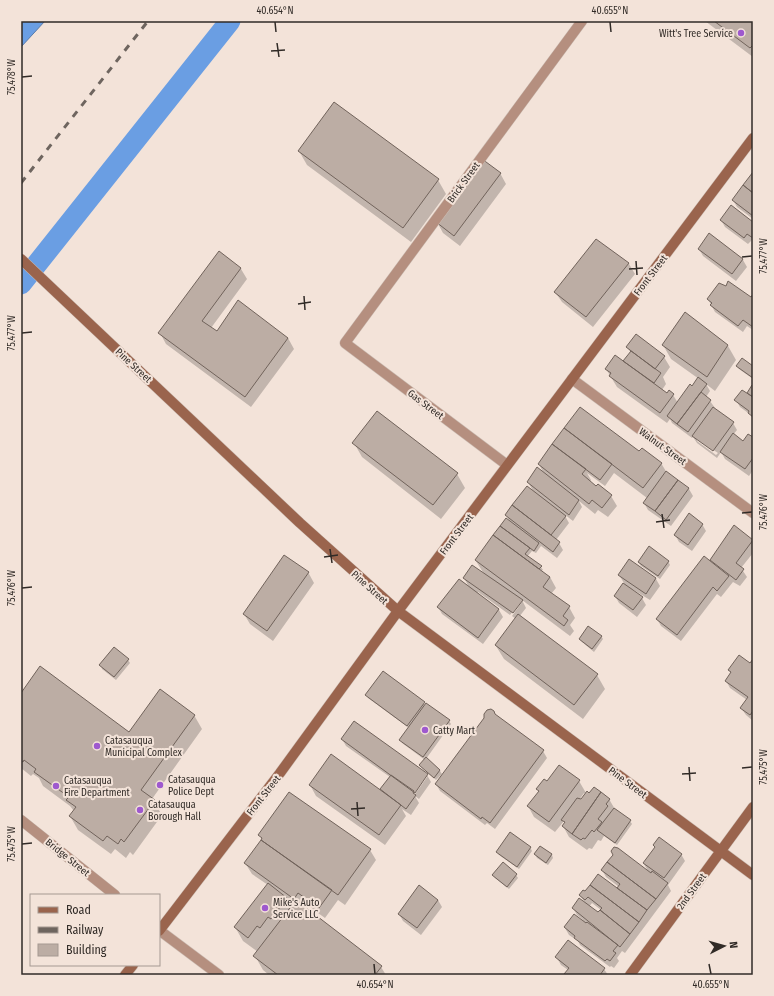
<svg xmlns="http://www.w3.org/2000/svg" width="774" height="996" font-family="'Fira Sans Condensed',sans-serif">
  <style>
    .water { fill: #6a9ee3; stroke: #597cab }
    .shadow { fill: #0003; fill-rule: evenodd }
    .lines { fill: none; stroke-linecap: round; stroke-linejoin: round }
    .canal { stroke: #6a9ee3; stroke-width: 21 }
    .building { fill: #bcada4; stroke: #71635b }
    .street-casing { stroke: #ccbeb5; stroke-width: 11 }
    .secondary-casing { stroke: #ccbeb5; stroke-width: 11 }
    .street { stroke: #b58f7f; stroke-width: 10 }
    .secondary { stroke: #9a644d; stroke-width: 10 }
    .rail { stroke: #6e655f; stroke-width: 3; stroke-dasharray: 7 7; stroke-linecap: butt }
    .ticks { fill: none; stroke: #312b27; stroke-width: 1.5 }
    .poi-dot { fill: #9e59ce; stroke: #f3e3d9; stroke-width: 1.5 }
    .labels { text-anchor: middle; stroke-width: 4; stroke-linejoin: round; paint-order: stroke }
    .poi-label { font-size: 10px; fill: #312b27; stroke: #f3e3d9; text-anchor: start }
    .street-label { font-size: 10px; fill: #312b27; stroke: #f3e3d9 }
    .neatline { fill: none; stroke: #312b27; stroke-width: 1.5 }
    .ticks-label { font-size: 10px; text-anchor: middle; fill: #312b27 }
  </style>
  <rect width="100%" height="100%" fill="#f3e3d9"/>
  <path class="water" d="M21,21H45L21,47Z"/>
  <path class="shadow" d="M705,21H753V57Z
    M299,151L438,180L446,194L411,242L307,165Z
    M500,173L506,184L460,246L443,233L437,222Z
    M753,173V219L737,207L733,200Z
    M721,220L753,223V241L752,240L748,244L725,227Z
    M596,241L629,264L635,274L593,327L562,302L555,292Z
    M699,249L743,260L747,267L736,281L703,256Z
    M219,252L241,269L247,279L211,328L217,333L288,338L294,349L251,407L166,344L160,333Z
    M753,296V330L747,326L743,332L715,312L708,299H751Z
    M663,345L728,346L736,360L715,391L706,384L710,391L706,397L710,401L715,408L714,409L733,423L737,430L733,435L743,442L753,438V470L749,476L725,459L721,452L717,458L697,443L693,437L692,438L672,423L670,419L667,423L617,387L606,369L623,362L631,353L627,347L664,357L670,367L663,377L666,384L662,390L667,394L669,392L673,395L678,403L699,379L671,359ZM697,439L718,453L716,455L697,441Z
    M737,366L753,367V379L739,369Z
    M752,387H753V419L751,415L740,407L736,400L747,395Z
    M354,443L457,474L465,488L441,519L362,457Z
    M639,453L661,463L667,473L689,489L693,496L671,526L648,510L644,503L647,498L614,473L605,486L587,473L591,480L590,482L611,496L617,506L608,517L598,510L595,514L579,501L582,507L573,521L564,514L569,523L556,540L559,543L563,550L557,558L541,546L536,553L532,551L527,557L541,567L543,570L541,571L550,577L556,588L551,594L569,607L575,618L570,625L574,631L570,636L522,600L526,608L519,617L597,675L605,689L583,719L504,659L496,646L516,619L512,616L522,602H520L510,615L478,592L477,594L499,610L503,617L483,644L442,614L438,607L470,589L464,578L484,574L476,561L511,523L506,515L528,487L533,491L528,482L544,474L539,464Z
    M702,524L706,531L692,551L679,542L675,535Z
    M735,527L753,541V553L741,568L747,577L740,586L733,582L721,597L717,594L681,641L661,626L657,619L709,562Z
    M629,561L656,579L660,586L650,600L632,589L631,590L642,598L646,605L637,617L619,603L615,596L624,583L619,575Z
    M668,561L670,565L660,579L641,566L639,563Z
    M308,572L314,583L273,641L250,624L244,614Z
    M601,636L603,639L594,652L582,642L580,639Z
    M128,660L130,663L116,680L102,669L101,665Z
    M753,660V721L746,715L741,708L747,700L730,688L726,681L731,674L729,670L750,665Z
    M21,694L130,733L194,715L202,729L152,799L162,815L133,855L130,852L126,858L115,849L111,854L78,830L70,816L74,811L70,806L43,786L39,778L33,774L31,776L21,768Z
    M367,695L424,703L425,706L449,721L451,724L426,759L440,771L442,774L436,780L422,768L420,765L425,760L402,743L401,740L409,728L368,698Z
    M497,717L543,751L547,758L495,829L487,823L485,825L440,791L436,784Z
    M355,722L427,775L431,782L419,799L415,796L419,803L411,815L402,809L406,816L385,845L316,796L310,785L383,793L381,789L390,777L346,746L342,739ZM426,776L427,777L413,797L411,796Z
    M579,781L586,793L609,799L616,811L630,821L632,824L617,845L604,836L601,841L598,840L592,849L589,848L587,850L569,837L563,826L565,823L564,821L555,832L534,817L528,806L539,792L538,789L547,782ZM584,793L586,794L581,801L579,800Z
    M260,835L370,850L376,860L345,905L338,900L325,918L304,903L302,906L381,967L386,975H269L263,970L255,956L258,952L243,941L235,927L268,885L252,874L245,863L262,840ZM287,899L294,904L292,907Z
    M654,845L681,854L685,861L668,885L671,891L625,953L622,951L617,958L619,961L614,968L611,966L610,967L580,945L578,941L569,935L565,928L583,920L577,915L573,908L585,903L580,895L616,890L619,887L606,877L602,870L649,873L644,864L656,848ZM592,903L601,910L599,914L589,907Z
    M530,847L532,851L519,869L499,855L497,852Z
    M541,847L552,855L553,858L548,865L537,858L535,854Z
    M493,875H516L518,878L509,889L495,878Z
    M438,900L442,907L421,935L403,921L399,914Z
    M557,958L604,969L608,975H566L565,974L568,970L561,965Z"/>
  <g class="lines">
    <path class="canal" d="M21,284L230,21"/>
  </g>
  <path class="building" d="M714,21H753V45L750,48Z
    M334,102L439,179L403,228L298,151Z
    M482,159L501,173L454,236L436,222Z
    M753,172V193L743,185Z
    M743,185L753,193V216L732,200Z
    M731,205L753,222V238L747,234L744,238L720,220Z
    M709,233L743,259L732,274L698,249Z
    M596,239L629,263L586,317L554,292Z
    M219,251L241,268L202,321L217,331L238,300L288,338L245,397L158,333Z
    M728,281L751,297L753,294V327L743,320L738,326L710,305L712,303L707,299L719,283L726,286Z
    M685,312L728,345L707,377L662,345Z
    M636,334L665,356L655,369L626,347Z
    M631,351L661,373L654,383L623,361Z
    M615,355L667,393L669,390L674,394L660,413L609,376L611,373L605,369Z
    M742,358L753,366V378L736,366Z
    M698,377L707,384L677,424L667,416L690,384L692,386Z
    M752,385L753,386V397L747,393Z
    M742,390L753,397V417L748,413L749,411L734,400Z
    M701,392L711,400L688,432L677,424Z
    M580,407L639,451L642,448L662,463L643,488L564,428Z
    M713,407L734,422L713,451L692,436Z
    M377,411L458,473L433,505L352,443Z
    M564,428L612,464L600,480L552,444Z
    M733,433L743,441L748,434L753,437V458L745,469L720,452Z
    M552,444L586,469L582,474L596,486L598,484L612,495L602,508L592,500L589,504L538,464Z
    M537,467L579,500L569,515L527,482Z
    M666,471L678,480L655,511L643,503Z
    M678,480L689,488L666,520L655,511Z
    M527,486L566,516L551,535L512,505Z
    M512,505L560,542L553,552L505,515Z
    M689,513L703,524L688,545L674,535Z
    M506,518L539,543L534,551L500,526Z
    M734,525L753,540L736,563L744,569L736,580L710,560Z
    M500,526L530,548L525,554L542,566L539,569L493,535Z
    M493,535L550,577L543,587L570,606L563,616L568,620L564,626L475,560Z
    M649,546L669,561L658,576L638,562Z
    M284,555L309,572L267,631L243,614Z
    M704,556L729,576L717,591L713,587L677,635L656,619Z
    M629,559L656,578L646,594L618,575Z
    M472,565L523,600L513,613L463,578Z
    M459,579L499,609L478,638L437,607Z
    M623,583L643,597L633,610L614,596Z
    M518,614L598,674L574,705L495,645Z
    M588,626L602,636L592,649L579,639Z
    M114,647L129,659L114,677L99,665Z
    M739,655L750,663L753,659V711L750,715L740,708L748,697L725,681L731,672L728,670Z
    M40,666L129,732L160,689L195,715L141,790L155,800L124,842L121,839L118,844L107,836L103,841L69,816L76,807L66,800L69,797L34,772L36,769L24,760L23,762L21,761V693Z
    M383,671L425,702L407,726L365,695Z
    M426,703L450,720L423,757L399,740Z
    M491,709L494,711L495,714L544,750L490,823L482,817L481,819L435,784L484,718V714L487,710Z
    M354,721L428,774L415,793L341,739Z
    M331,754L401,805L379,835L309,785Z
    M426,757L440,770L434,778L419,765Z
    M559,765L580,780L549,822L527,806L539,791L536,789L544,779L547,781Z
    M391,775L414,791L413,793L416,795L406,809L380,789Z
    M594,787L601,792L572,834L562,826L565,822L561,820L577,798L581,799L587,791L589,793Z
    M289,792L371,849L338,895L261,840L262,838L258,835Z
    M601,792L610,799L606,804L608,806L598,819L602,822L594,832L592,830L585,839L583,838L581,840L572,834Z
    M614,808L631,820L615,843L597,830Z
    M510,832L531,847L517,867L496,852Z
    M659,837L682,854L664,878L643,863L655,847L653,845Z
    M261,840L332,890L319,908L298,893L294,899L244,863Z
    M540,846L552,854L546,863L534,854Z
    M614,847L618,848L651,873L652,871L668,883L656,899L607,862L613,855L611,851Z
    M503,862L517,874L507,887L492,875Z
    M607,862L656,899L647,910L617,888L620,884L601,870Z
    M598,874L647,910L639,922L590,885Z
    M268,883L287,898L271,919L268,917L260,928L257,926L248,938L234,927Z
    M419,885L438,900L417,928L398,914Z
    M590,885L639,922L630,934L600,910L602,908L588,897L585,900L579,895L583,890L585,891Z
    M579,898L598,912L600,910L630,934L620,947L572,908Z
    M296,900L382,966L375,975H278L253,956Z
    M574,914L586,923L587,922L618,945L613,951L616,953L610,961L607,959L605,961L574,938L575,936L564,927Z
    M568,940L605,968L600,975H566L564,974L569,968L555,957Z"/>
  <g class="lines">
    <g class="street-casing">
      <path id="street" d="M572,379L753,513
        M507,465L345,343L582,21
        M21,820L115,895
        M159,930L219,975"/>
    </g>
    <g class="secondary-casing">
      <path id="secondary" d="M21,259L300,523L398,611L753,875
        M159,931L280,773L398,611L753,138
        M125,975L133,965
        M630,975L753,807"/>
    </g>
    <use href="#street" class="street"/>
    <use href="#secondary" class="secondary"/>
    <path class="rail" d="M21,183L148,21"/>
  </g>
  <path class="ticks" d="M275,22L276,32M610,22L611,32M277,43L279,57M271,51L285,50M22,77L32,76M742,257L752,256M636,261L637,275M629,269L643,268M304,296L305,310M298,304L311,302M22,333L32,332M742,513L752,512M662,514L664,528M656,522L670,520M330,549L332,563M324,557L338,555M22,588L32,587M689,767L690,781M742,768L752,767M682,774L696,773M357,802L358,816M351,809L365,808M22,844L32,843M374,964L375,974M709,964L711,974"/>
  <g class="poi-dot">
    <circle cx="741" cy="33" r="4"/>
    <circle cx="425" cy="730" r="4"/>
    <circle cx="97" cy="746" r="4"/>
    <circle cx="160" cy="785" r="4"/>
    <circle cx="56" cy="786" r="4"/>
    <circle cx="140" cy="810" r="4"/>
    <circle cx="265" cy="908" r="4"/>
  </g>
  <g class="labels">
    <g class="poi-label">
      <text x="733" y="37" text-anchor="end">Witt's Tree Service</text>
      <text x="433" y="734">Catty Mart</text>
      <text x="105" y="744">Catasauqua<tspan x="105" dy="12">Municipal Complex</tspan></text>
      <text x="168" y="783">Catasauqua<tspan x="168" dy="12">Police Dept</tspan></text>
      <text x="64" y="784">Catasauqua<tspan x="64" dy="12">Fire Department</tspan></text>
      <text x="148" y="808">Catasauqua<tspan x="148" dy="12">Borough Hall</tspan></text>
      <text x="273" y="906">Mike's Auto<tspan x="273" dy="12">Service LLC</tspan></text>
    </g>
    <g class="street-label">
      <text transform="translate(463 182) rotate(-54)" y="4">Brick Street</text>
      <text transform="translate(650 275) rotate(-53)" y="4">Front Street</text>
      <text transform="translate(134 365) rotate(43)" y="4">Pine Street</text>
      <text transform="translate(426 404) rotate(37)" y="4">Gas Street</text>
      <text transform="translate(663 446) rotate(36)" y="4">Walnut Street</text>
      <text transform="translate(456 534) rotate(-53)" y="4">Front Street</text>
      <text transform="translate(370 587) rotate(42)" y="4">Pine Street</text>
      <text transform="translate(628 782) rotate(37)" y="4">Pine Street</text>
      <text transform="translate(263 795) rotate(-52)" y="4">Front Street</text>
      <text transform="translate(68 857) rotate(39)" y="4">Bridge Street</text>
      <text transform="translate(691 891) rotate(-54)" y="4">2nd Street</text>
    </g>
  </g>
  <rect width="774" height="996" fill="none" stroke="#f3e3d9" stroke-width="44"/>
  <rect x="30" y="894" width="130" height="72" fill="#f3e3d9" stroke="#a59992"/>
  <rect x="38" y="907" width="20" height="6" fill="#9a644d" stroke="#a59992"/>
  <text x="66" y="914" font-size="12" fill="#312b27">Road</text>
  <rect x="38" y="927" width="20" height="6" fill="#6e655f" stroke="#a59992"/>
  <text x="66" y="934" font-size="12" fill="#312b27">Railway</text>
  <rect x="38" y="944" width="20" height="12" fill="#bcada4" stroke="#a59992"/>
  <text x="66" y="954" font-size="12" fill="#312b27">Building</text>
  <g transform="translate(724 946) rotate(84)" stroke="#f3e3d9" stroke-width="3" paint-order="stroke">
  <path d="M0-3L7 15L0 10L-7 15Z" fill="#312b27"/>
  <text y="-6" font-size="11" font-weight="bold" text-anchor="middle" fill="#312b27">N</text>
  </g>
  <rect x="22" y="22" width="730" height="952" class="neatline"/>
  <g class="ticks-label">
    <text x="275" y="14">40.654°N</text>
    <text x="610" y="14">40.655°N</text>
    <text transform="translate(11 77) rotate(-90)" y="4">75.478°W</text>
    <text transform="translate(763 256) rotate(-90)" y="4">75.477°W</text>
    <text transform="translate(11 333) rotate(-90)" y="4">75.477°W</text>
    <text transform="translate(763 512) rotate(-90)" y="4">75.476°W</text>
    <text transform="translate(11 588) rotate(-90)" y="4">75.476°W</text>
    <text transform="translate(763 767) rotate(-90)" y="4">75.475°W</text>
    <text transform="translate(11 844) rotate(-90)" y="4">75.475°W</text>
    <text x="375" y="988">40.654°N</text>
    <text x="711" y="988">40.655°N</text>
  </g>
</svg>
